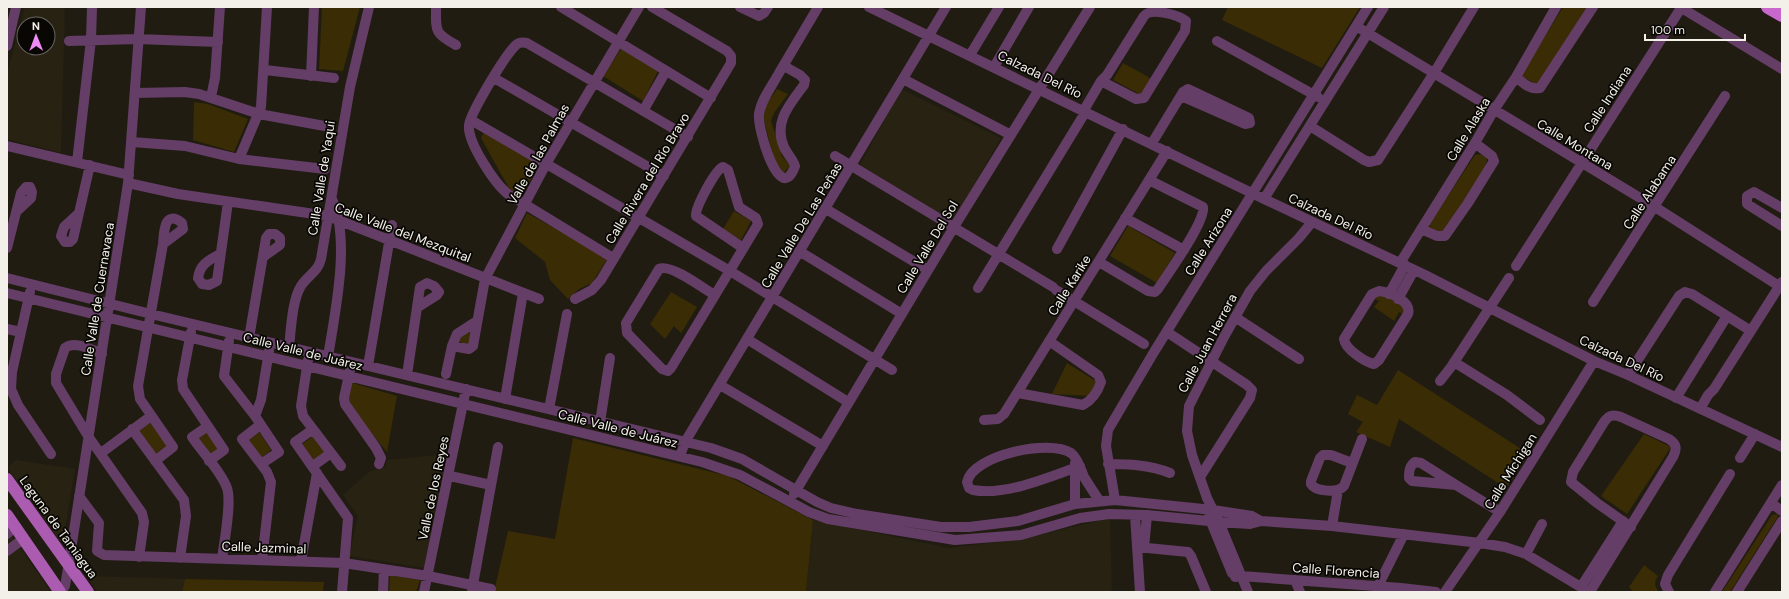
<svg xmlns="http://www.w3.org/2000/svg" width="1789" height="599" font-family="'DM Sans',sans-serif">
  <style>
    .built { fill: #282212; fill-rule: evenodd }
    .green { fill: #3a2c04 }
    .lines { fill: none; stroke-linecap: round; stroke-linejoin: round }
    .minor { stroke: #643e66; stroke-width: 10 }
    .major { stroke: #ab5cb0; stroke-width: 12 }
    .highway { stroke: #c868cd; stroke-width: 14 }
    .labels { text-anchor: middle; stroke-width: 3.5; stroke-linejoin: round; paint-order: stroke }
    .street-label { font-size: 13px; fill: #f3f0e9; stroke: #080704 }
  </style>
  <rect width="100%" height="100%" fill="#201c12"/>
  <path class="built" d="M25,7H65L61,153L7,139V74ZM24,24H48V48H24Z
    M901,89L1001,138L953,221L860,165Z
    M448,454L425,568L349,556L358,516L343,495L370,471L386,467L387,460Z
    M16,460L75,469L63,542L59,541L8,468Z
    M1110,518L1112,592H806L813,520L949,548L1022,539Z
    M7,528L23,552L51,592H7Z
    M86,576L185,579L182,592H98Z"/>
  <path class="green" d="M322,7H360L343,71L319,69Z
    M1228,7H1360L1322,68L1222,20Z
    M1563,7H1588L1541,82L1536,84L1523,77L1522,74Z
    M621,49L658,71L643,101L603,76Z
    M1123,63L1152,79L1141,95L1113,80Z
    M777,89L788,94L774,113L771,121L782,156L790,165L784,173L776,170L762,111Z
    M194,102L208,104L248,119L234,152L193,140Z
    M484,132L539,163L522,196L510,190L481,138Z
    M1482,154L1487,158L1486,165L1445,231L1439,233L1430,228V223L1475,155Z
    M734,211L751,221L741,240L723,229Z
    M527,213L608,258L592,283L579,289L568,299L550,280L545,262L515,238Z
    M1128,226L1175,253L1157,283L1110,256Z
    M671,292L697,307L681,333L674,326L665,339L650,324Z
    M1378,293L1408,308L1403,314L1399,312L1394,321L1374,307L1379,301L1374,299Z
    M472,328L469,344L457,342L458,339Z
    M1067,363L1099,383L1091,396L1052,394Z
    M1398,370L1529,454L1506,488L1399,419L1390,447L1356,432L1363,422L1348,414L1357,395L1377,405Z
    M349,382L397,396L387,452L346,402Z
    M149,421L167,445L155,454L137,430Z
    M208,431L221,446L209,456L197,440Z
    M259,432L271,450L261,458L248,440Z
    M1644,434L1671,447L1627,514L1601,496Z
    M315,435L328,453L314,462L302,444Z
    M573,438L728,476L813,520L806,592H494L508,531L555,539Z
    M1778,514L1777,518L1730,592H1722L1772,515Z
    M1644,565L1658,576C1654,582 1654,586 1659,592H1633L1629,587Z
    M390,575L420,580L416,592H389Z
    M185,579L324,582L323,592H182Z"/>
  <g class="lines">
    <path class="minor" d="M436,7C436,31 434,33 456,45
      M561,7L711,98
      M740,7L759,16L764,13L768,7
      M869,7L1264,199L1423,274L1594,361L1628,375L1782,447
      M1680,7L1782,69
      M1356,26L1655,207L1779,286
      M69,41L137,39L218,42
      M1217,41L1318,97
      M7,46L16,7
      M970,55L999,7
      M784,66L800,75L805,80L804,85C790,104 773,122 784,147C787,154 793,159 795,166C780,208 757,128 759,114C761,100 772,86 779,73C792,51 805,29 818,7
      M994,67L1029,7
      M265,70L334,78
      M311,76L314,7
      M1516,77C1523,83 1530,90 1540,88L1593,7
      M494,78L664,176
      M903,79L1011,135
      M135,93L185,92L199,94L259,114L330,127
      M211,97L215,78L220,7
      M643,111L666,71
      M471,120L730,271L892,370
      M1310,126L1364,160L1369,162L1378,160L1434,73L1474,7
      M132,142L185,146L239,159L325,169
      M1152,143L1183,92L1188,89L1249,118L1250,123L1245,124L1181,96
      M7,146L129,175
      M835,156L1053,287
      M239,159L261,107L267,7
      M77,162L91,40L92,7
      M128,183L178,194L328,216L539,299
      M1264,199L1384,7
      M1782,208L1754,192L1747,196V204L1782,226
      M826,209L928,270
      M78,214L64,227L61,236L65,242H70L73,239L90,165
      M1125,218L1184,250
      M1421,229L1437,236H1445L1468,203L1494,161L1492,156L1475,143
      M7,248L21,193L26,187H30L32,192L31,198L17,211
      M1057,249L1123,129
      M799,251L902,314
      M220,254C209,260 200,264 198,278L202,284L209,285L217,281L228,202
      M613,258L508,194C495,184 467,142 469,125C471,112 505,55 516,45C519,42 522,42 527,43L688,137
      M1099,262L1148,291L1155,292L1158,289C1167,275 1206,221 1203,207L1149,180
      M1400,263L1475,143L1494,110L1516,77L1556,7
      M1516,266L1681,8
      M7,278L151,314L711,448L742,459L817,502L831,508L857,514L941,527H969L1018,521L1075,504L1115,500L1213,510L1252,516L1261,521
      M978,288L1083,116L1084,110L1101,81L1107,75L1144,16C1151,7 1178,15 1186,21L1185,31L1144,98L1136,99L1101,81
      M1056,290L1144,344
      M1379,291C1389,292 1412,301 1408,314L1379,360L1374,364C1365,362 1345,349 1344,339L1372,294Z
      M30,292L12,372L11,389L18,405L51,454
      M7,293L702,462L740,475L809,512L828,519L955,540L1021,535L1080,518L1109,514L1147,515L1219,522L1250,524L1261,521L1332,526L1480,543L1505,547L1526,554L1589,592
      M1389,294L1405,265
      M714,295C703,288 670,263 659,269L626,323L627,333L662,369L668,371L671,368L758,224L756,218L739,207L728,170L723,167C715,170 695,208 696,216L743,248
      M575,299L592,290L601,280L731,63V56L727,51L652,7
      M1398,299L1414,270
      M1593,302L1725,96
      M1235,317L1299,359
      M477,321L457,334L452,346L469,349L473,346L485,279L546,164L639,7
      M7,329L21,332
      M191,332L182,380L183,389L224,450L209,461
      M1167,332L1247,385L1252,390L1250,398L1200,477
      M249,338L266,238L269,234H275L280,238V245L263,257
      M747,339L848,402
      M229,341L224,376L255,416L279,452L261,464
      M289,347C291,330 292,300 301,286C308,275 318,272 321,259L350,87L369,7
      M102,354C92,350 75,340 65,348L56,374V383L88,436L142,513L144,522L139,557
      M328,357C335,312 351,240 332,199
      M308,360L301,406L303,416L341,466
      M1454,362L1507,395L1540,420
      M368,366L392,225
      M350,370L344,398L345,404L376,448L381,458L379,464
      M446,374L452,346
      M407,375L420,287L427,283L434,286L439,292L437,295L418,307
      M1628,375L1679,296L1685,292L1692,294L1751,331
      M1440,381L1451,367L1509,278
      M720,385L823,446
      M1018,393L1083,405C1092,400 1098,391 1101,382L1098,375L1049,341
      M1676,398L1727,316
      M505,399L523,293
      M549,409L567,314
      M1700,409L1708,395L1714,389L1782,282
      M255,416L261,400L269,351
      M984,420L998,419L1004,414L1167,151
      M600,422L610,358
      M260,425L242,439L267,472L271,482L262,560
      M208,426L192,437C202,452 221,471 227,488C232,503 224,542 222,559
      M132,429L184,500L186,516L180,558
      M312,430L295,442L348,518L342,592
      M101,453L151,416
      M680,456L685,442L946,7
      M1740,458L1755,434
      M155,461L173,447L140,399L138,386L163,244C164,232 164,209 182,223L183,229L163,244
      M1415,462L1421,463L1456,485L1412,481L1409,478C1409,472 1409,466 1415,462Z
      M1352,463L1331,455H1323L1320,458L1311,481V484C1316,492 1338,493 1344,486L1362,439
      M1108,464C1129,464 1150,465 1170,473
      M313,466L331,453
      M1080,466C1049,477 1006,496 973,490L969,488L967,482C973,455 1049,439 1071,453C1078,458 1081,470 1084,477C1089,485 1094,493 1099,500
      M450,476L491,485
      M1456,485L1500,512
      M794,494L954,227L1090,7
      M79,496L99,523L97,551L104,555L344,563L428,576L491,589
      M1115,500L1106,446L1108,430L1154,352L1368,7
      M1771,503L1782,511
      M1075,504V463
      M1135,515L1140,592
      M1209,517L1232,573
      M1332,526L1338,490
      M7,534L15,527
      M1137,547L1188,552L1191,556L1206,592
      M1144,548L1147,515
      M7,551L23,539
      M1526,554L1542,524
      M301,561L317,473
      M1235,577L1241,576L1401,588L1436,592
      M1295,580L1300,592
      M1581,587L1623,521
      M472,590L498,447
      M1376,590L1404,534
      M61,592L65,586L70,556L128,183L141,7
      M383,592L384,569
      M424,592L466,389
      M1248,592L1219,522L1207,498L1192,455L1187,431L1189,406L1224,337L1250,291L1266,271L1299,238L1312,222
      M1445,592L1500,512L1594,361
      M1590,592L1673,457C1677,449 1677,444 1669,439L1621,417C1613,414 1609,415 1604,422L1573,472L1571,482L1597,503L1631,527
      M1669,592L1665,584L1668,575L1730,474
      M1715,592L1782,485
      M1737,592L1782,521"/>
    <path class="major" d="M7,479L88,592
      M7,515L60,592"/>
    <path class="highway" d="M1768,7L1782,15"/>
  </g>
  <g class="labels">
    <g class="street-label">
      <text transform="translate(1040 74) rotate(26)" y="5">Calzada Del Río</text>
      <text transform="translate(1607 99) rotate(-57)" y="5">Calle Indiana</text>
      <text transform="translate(1468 129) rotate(-59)" y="5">Calle Alaska</text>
      <text transform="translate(1575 144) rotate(31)" y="5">Calle Montana</text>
      <text transform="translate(538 154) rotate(-61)" y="5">Valle de las Palmas</text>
      <text transform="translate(321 178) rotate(-81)" y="5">Calle Valle de Yaqui</text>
      <text transform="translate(647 178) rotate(-59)" y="5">Calle Rivera del Río Bravo</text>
      <text transform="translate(1649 192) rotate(-57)" y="5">Calle Alabama</text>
      <text transform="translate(1331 216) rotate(25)" y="5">Calzada Del Río</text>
      <text transform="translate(801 225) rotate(-59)" y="5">Calle Valle De Las Peñas</text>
      <text transform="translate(403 232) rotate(21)" y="5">Calle Valle del Mezquital</text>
      <text transform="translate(1208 241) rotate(-58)" y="5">Calle Arizona</text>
      <text transform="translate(927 247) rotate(-59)" y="5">Calle Valle Del Sol</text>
      <text transform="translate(1069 285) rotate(-58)" y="5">Calle Karike</text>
      <text transform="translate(97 299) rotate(-81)" y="5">Calle Valle de Cuernavaca</text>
      <text transform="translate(1207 343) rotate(-62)" y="5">Calle Juan Herrera</text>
      <text transform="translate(303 351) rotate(14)" y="5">Calle Valle de Juárez</text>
      <text transform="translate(1622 358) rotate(25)" y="5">Calzada Del Río</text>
      <text transform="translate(618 428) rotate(14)" y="5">Calle Valle de Juárez</text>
      <text transform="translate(1510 471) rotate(-58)" y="5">Calle Míchigan</text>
      <text transform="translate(433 488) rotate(-78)" y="5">Valle de los Reyes</text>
      <text transform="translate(59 527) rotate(54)" y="5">Laguna de Tamiagua</text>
      <text transform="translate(264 547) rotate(2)" y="5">Calle Jazminal</text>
      <text transform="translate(1336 570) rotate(4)" y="5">Calle Florencia</text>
    </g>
  </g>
  <rect width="1789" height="599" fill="none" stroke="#f3f0e9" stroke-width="16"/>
  <g transform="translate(36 36) rotate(359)"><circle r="19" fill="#080704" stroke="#666460"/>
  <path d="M0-3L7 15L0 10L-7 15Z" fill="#f08bf5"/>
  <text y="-6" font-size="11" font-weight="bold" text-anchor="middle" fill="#f3f0e9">N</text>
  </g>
  <path d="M1645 34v6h100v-6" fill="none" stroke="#f3f0e9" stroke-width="2"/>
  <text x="1651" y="34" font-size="12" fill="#f3f0e9" stroke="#080704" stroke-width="3" paint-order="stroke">100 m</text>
</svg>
